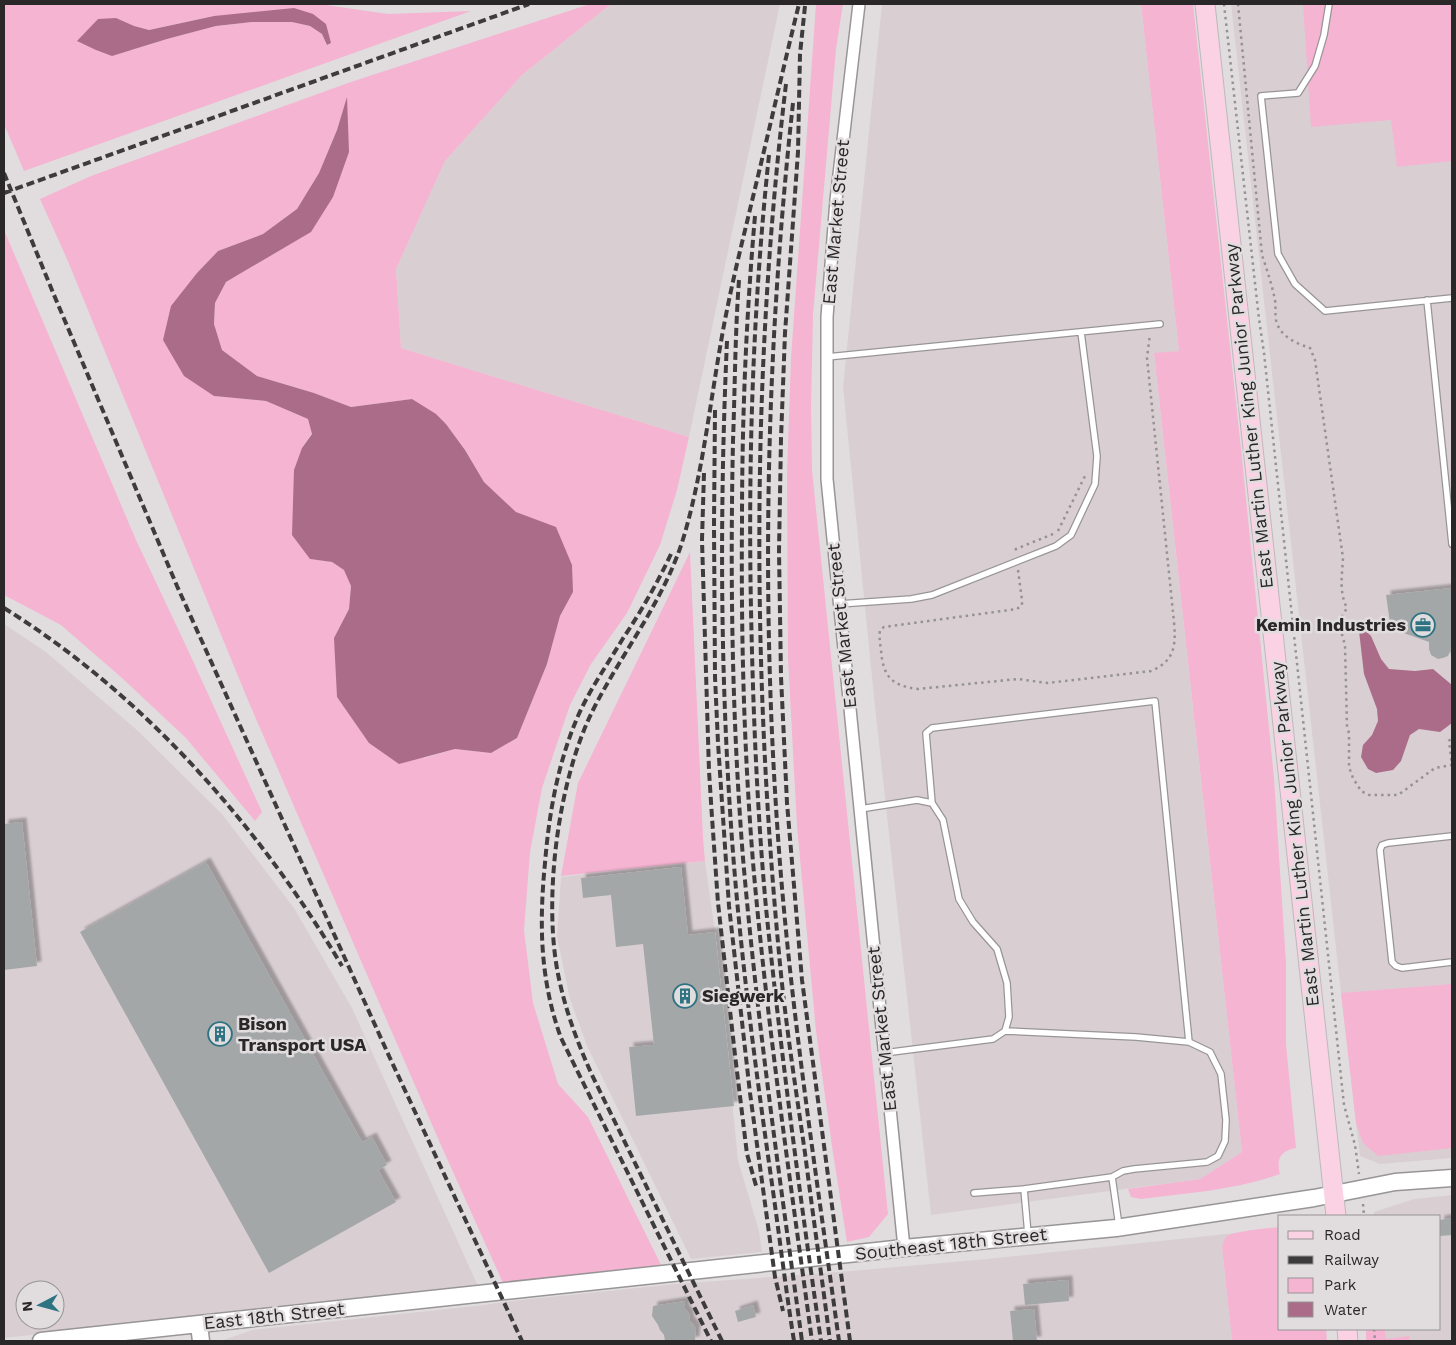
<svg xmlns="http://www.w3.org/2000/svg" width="1456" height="1345" font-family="'Work Sans',sans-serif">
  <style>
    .built { fill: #d9cfd3; fill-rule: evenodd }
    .green { fill: #f5b4d1; fill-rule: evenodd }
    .water { fill: #ab6c89 }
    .building { fill: #a4a7a8; filter: url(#shadow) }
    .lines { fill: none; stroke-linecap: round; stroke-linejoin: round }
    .lane-casing { stroke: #989596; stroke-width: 8 }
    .street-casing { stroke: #989596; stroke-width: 14 }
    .secondary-casing { stroke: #989596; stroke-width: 19 }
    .primary-casing { stroke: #bbbaba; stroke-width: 21 }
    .path { stroke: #959293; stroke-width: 2.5; stroke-dasharray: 2.5 4; stroke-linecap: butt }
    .lane { stroke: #fff; stroke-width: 5.5 }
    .street { stroke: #fff; stroke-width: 11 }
    .secondary { stroke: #fff; stroke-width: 16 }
    .primary { stroke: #fad2e4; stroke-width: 19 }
    .rail { stroke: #3d3b3c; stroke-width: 4; stroke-dasharray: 8 4; stroke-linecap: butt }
    .labels { text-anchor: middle; stroke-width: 5; stroke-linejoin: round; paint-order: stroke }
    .street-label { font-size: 18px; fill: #292728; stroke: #e1dddf }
    .poi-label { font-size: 18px; font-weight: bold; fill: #292728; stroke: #e1dddf; text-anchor: start }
  </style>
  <defs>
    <filter id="shadow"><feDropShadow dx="4.5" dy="-4.5" stdDeviation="1" flood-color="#0004"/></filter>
  </defs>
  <rect width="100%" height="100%" fill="#e1dddf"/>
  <path class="built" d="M611,4H780L689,437L401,348L396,269L445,161L522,75Z
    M882,4H1141L1179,351L1154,354L1242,1152L1200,1179L931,1215L875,707L843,387Z
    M1231,4H1452V1158L1380,1164L1360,1156L1341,993Z
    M4,624L46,652L137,730L222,814L294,908L352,1008L478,1286L4,1338ZM25,1290H55V1320H25Z
    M705,861L715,932L738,1160L759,1231L762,1252L691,1259L587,1046L570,999L557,937L561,877Z
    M1452,1195V1341H1386L1385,1329H1440V1216H1374V1212L1414,1199Z
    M1236,1233L1228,1236L1222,1247L1232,1341H221L252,1330L484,1305L512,1301L675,1284L851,1271L987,1259Z"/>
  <path class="green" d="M4,4H319L388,14L471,11L24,171L4,124ZM313,14L331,43L327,45L322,34L310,26L293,22H252L216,26L167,39L132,50L89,30L98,19L149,30L214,16Z
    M590,4H611L522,75L445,161L396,269L401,348L689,437L677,490L660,545L627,613L591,664L570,705L542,788L530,852L524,930L533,1003L558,1084L588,1117L661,1265L503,1283L440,1143L247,698L67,259L40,199L91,176L348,83ZM347,99L310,232L226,282L215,303L214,324L222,350L257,376L314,393L351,407L412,399L446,424L465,450L484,482L516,512L556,528L573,592L560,616L547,664L517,738L491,753L455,749L424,758L334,638L349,609L351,586L345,570L332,562L310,559L302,448L312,433L308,419L266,401L214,396L197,273L218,251L263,234L297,209L319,173L337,130Z
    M816,4H843L836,49L813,315L811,406L812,470L888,1214L869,1237L847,1242L833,1153L816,1031L797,826L788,658L787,474L791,358Z
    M1141,4H1193L1241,449L1274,778L1286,964V1044L1296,1148C1280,1151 1276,1159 1280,1174C1235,1190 1188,1193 1141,1199L1131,1197L1128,1189L1200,1179L1242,1152L1154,353L1179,351Z
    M1303,4H1452V161L1397,167L1391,120L1311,127Z
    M4,230L136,540L187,648L262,812L255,821L186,738L122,678L61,625L4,595Z
    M690,552L703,838L705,861L561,876L578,783Z
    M1452,984V1148L1378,1156L1363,1143L1356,1123L1341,993Z
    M1280,1227V1329H1326L1327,1341H1232L1222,1247C1223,1243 1224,1239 1227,1236C1235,1231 1269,1228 1280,1227Z
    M1366,1329H1385L1386,1339L1409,1336L1410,1341H1366Z"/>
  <path class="water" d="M294,8L313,14L326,24L331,43L327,45L322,34L310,26L292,22H252L216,26L167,39L112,56L96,50L77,41L98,19L116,18L134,26L149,30L214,16Z
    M347,97L349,152L333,197L311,232L226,282L215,303L214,324L222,350L257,376L314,393L351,407L412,399L436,414L446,424L465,450L484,482L516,512L556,527L572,565L573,592L560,616L547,664L517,738L491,753L455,749L399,764L369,743L337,697L334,638L349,609L351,586L344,570L332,562L310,559L292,535L294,470L302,448L312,434L308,419L266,401L214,396L184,376L163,340L171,306L197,273L218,251L263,234L297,209L319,173L337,130Z
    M1365,630L1371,636L1381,659L1389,669L1415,671L1433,669L1452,685V723L1440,732L1419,729L1410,735L1401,761L1393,770L1376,773L1368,769L1361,757L1363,745L1372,735L1378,721L1377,709L1364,674L1359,631Z"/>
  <path class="building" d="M1452,588V645L1448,656L1443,658L1438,659L1431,655L1429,649V642L1395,630L1396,626L1390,623L1386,595Z
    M22,822L37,966L4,970V824Z
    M206,862L362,1142L372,1137L387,1165L378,1170L396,1202L269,1273L80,932Z
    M681,867L688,935L715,932L734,1106L636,1116L629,1047L654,1045L643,944L616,947L611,895L583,898L581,878Z
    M1452,1218V1235L1440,1236V1220Z
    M1068,1280L1069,1301L1025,1305L1023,1284Z
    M685,1301V1309L689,1314L690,1321L696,1328L695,1341H665L664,1335L660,1330L658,1325L652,1316L653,1306Z
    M753,1305L756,1317L738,1322L735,1311Z
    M1034,1309L1037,1341H1013L1010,1311Z"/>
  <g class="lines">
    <g class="lane-casing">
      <path id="lane" d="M1329,4L1324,35L1315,66L1298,93L1261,96L1278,254L1295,284L1325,311L1452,298
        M1427,300L1452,544
        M827,357L1160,324
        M839,604L911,599L932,595L1056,546L1071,535L1095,484L1097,456L1081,332
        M932,803L926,733L932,728L1155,701L1189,1042
        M860,809L917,800L932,803L943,820L959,899L973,922L997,949L1007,983L1009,1017L1005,1031L993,1039L884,1053
        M1452,836L1388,843L1382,845L1380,850L1392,962L1396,966L1402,968L1452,962
        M1112,1177L1119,1226
        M1024,1189L1028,1234
        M974,1193L1024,1189L1112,1177L1123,1171L1134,1169L1207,1162L1218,1156L1225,1141L1226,1120L1221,1074L1210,1052L1189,1042L1136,1037L1005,1031"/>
    </g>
    <g class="street-casing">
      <path id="street" d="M859,4L836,200L827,317V479L904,1248"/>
    </g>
    <g class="secondary-casing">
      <path id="secondary" d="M199,1325L201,1341
        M41,1341L904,1248L1116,1228L1314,1198L1395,1182L1452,1178"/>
    </g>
    <g class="primary-casing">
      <path id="primary" d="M1205,4L1336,1216
        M1347,1329L1348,1341"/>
    </g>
    <path class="path" d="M1224,4L1259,319L1264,353L1344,1105L1355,1145L1359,1174
      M1238,4L1262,255C1267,270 1272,285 1275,300C1276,307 1275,313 1276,320C1280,337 1296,343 1310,348L1315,360L1343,558C1342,576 1339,592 1347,608L1341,618V631L1345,645L1347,727L1349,733V767L1353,778L1361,791L1369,795H1398L1435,768L1452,765L1449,741L1452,737
      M1058,531L1085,476
      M1015,550L1016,549L1053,534
      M1018,570L1022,600V605L1017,609L884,627L880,630C879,637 880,643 881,650C883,677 892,686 918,689L1018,679L1047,683L1151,671C1175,661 1176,645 1174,622L1147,358L1150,334
      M1363,1204L1364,1216
      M1374,1329L1375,1341"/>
    <use href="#lane" class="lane"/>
    <use href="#street" class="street"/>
    <use href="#secondary" class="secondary"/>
    <use href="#primary" class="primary"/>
    <path class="rail" d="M805,6L800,54L798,152L785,333L781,439L779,551L781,677L787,803L802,980L850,1341
      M786,84C751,376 752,672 780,964C786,1027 796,1090 805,1153C813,1216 822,1278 830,1341
      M793,103C765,359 760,619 781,876C794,1032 818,1187 839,1341
      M769,155C753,306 748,458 751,609C753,709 757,809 766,908C781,1053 800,1197 821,1341
      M4,173L54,295L177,586L389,1056L522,1341
      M4,193L529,4
      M755,216C746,318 742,420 742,522C741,639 744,757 754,874C768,1030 791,1186 812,1341
      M739,280C735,334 735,388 733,441C730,580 732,719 743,858C757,1020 780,1181 802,1341
      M727,341C720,498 720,655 730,810C738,938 755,1065 773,1191C780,1241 786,1291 794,1341
      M715,410L714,525L715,677L718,743L729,906L750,1093L775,1277L783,1311
      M704,473L702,540L709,771L712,817L718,903L735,1055L747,1154L757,1189
      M671,554C657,584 640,613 622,640C607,665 590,689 578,716C558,762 549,813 545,863C539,924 540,980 561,1038L711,1341
      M4,608C144,695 259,826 342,966
      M722,1341L592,1075C577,1042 565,1009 558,974C543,898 558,780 593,710C622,652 665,600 684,536C706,461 712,381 728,305C735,270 744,235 752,201C768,135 783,69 799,4"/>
  </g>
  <defs>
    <g id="office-ring" transform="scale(1.25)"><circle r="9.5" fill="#e1dddf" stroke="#2e7382" stroke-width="1.5"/><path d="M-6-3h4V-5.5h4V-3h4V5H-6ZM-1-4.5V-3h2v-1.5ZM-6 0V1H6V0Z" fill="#2e7382"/></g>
    <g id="building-ring" transform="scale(1.25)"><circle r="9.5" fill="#e1dddf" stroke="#2e7382" stroke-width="1.5"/><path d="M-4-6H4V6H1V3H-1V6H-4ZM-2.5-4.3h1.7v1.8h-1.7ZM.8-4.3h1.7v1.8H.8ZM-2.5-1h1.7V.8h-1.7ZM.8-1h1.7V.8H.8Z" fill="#2e7382"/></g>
  </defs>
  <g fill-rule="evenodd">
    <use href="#office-ring" x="1423" y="625"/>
    <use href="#building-ring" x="685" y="996"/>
    <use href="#building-ring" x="220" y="1034"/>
  </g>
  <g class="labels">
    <g class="street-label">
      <text transform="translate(836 222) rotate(-85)" y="6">East Market Street</text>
      <text transform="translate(1249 416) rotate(-96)" y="6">East Martin Luther King Junior Parkway</text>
      <text transform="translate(842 626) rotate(-96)" y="6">East Market Street</text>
      <text transform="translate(1295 834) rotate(-96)" y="6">East Martin Luther King Junior Parkway</text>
      <text transform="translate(882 1029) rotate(-96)" y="6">East Market Street</text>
      <text transform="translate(951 1244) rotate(-6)" y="6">Southeast 18th Street</text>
      <text transform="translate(274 1316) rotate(-6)" y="6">East 18th Street</text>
    </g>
    <g class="poi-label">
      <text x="1406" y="631" text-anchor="end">Kemin Industries</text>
      <text x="702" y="1002">Siegwerk</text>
      <text x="238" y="1030">Bison<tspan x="238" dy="21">Transport USA</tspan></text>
    </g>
  </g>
  <rect width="1456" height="1345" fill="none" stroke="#292728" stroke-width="10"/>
  <rect x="1278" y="1215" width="162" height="115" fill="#e1dddf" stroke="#979496"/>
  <rect x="1288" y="1231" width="25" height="8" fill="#fad2e4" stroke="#979496"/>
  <text x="1324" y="1240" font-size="15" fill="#292728">Road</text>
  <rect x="1288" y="1256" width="25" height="8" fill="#3d3b3c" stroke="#979496"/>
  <text x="1324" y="1265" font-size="15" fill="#292728">Railway</text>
  <rect x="1288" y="1278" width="25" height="15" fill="#f5b4d1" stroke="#979496"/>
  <text x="1324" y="1290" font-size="15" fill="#292728">Park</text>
  <rect x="1288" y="1302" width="25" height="15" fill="#ab6c89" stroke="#979496"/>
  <text x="1324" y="1315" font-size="15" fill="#292728">Water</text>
  <g transform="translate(40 1305) rotate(264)"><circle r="24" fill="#e1dddf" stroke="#979496"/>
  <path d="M0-4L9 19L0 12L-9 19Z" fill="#2e7382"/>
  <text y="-8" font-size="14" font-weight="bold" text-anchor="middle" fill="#292728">N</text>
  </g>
</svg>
